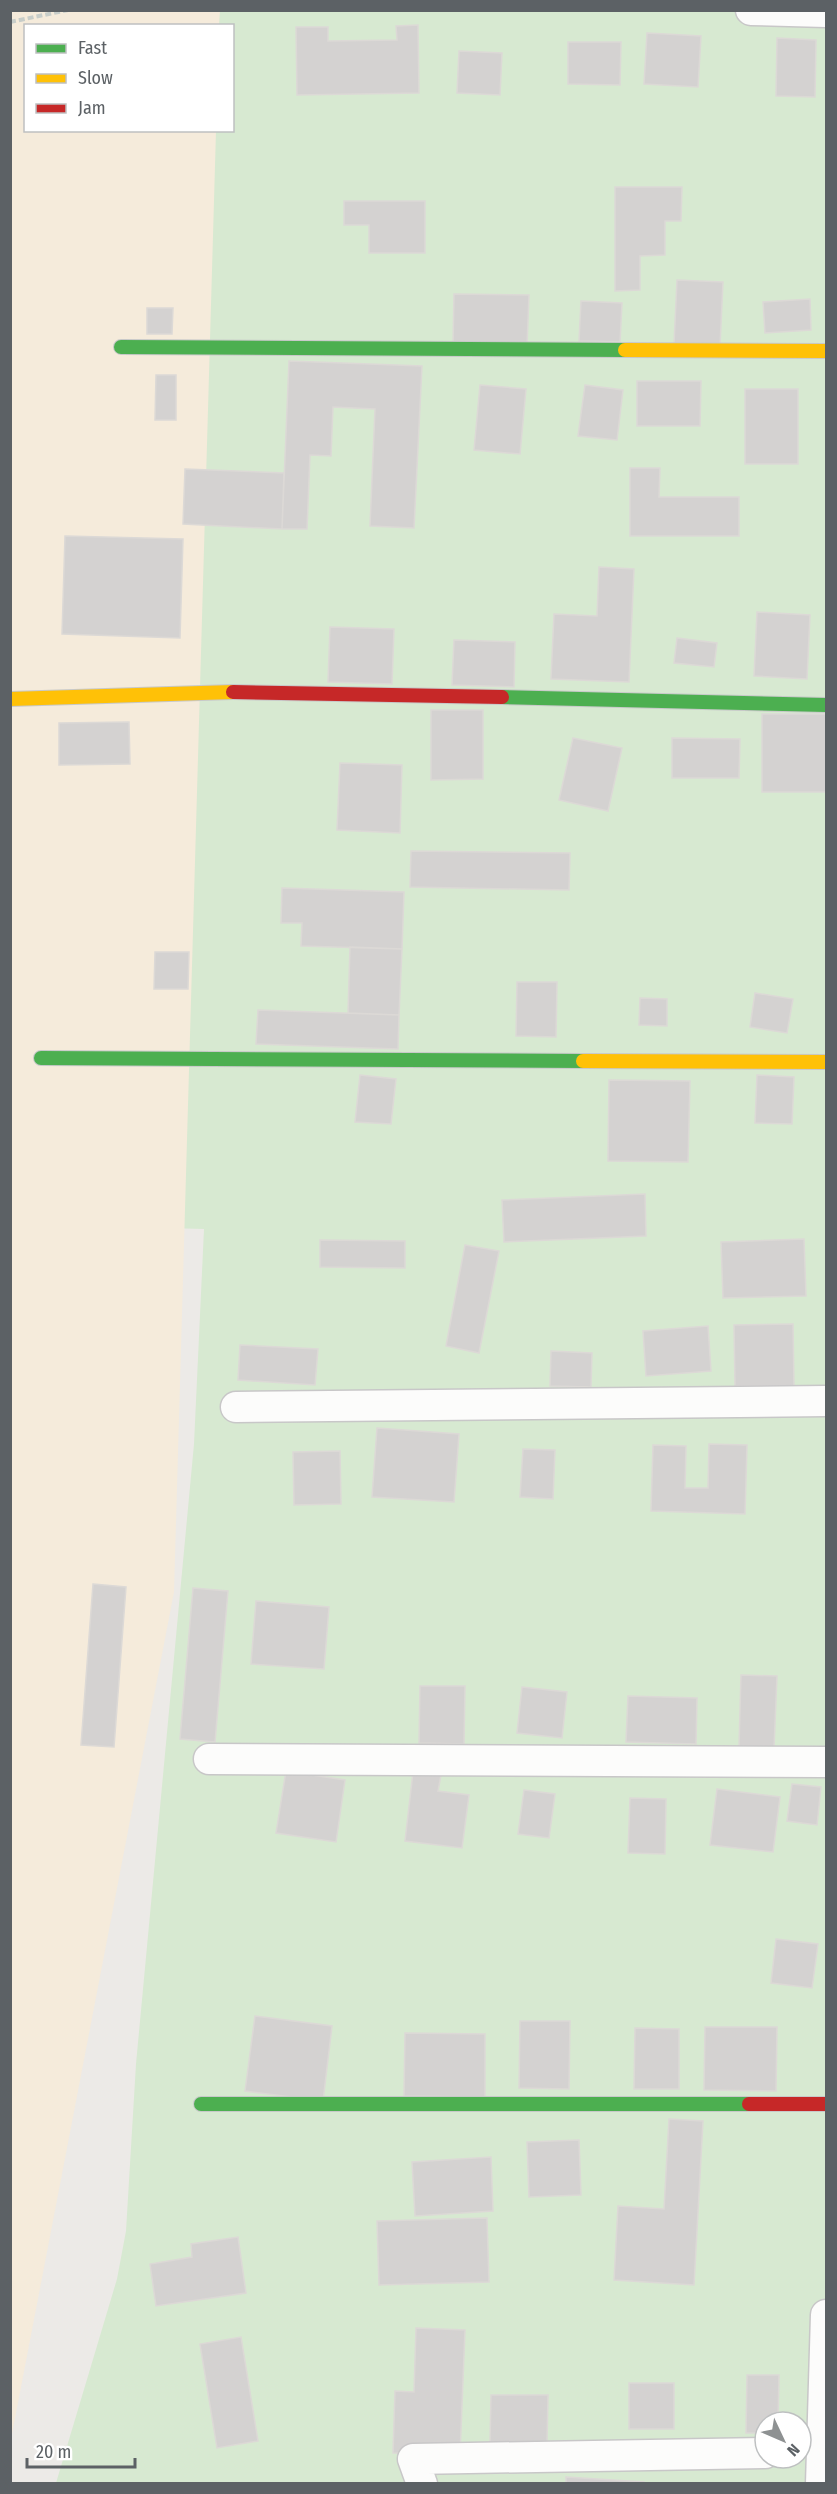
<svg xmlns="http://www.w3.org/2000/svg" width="837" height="2494" font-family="'Fira Sans Condensed',sans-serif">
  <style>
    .green { fill: #d7e9d1; fill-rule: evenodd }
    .sand { fill: #f5ebdb }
    .building { fill: #d4d2d1; stroke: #dcd9d6; stroke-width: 1.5 }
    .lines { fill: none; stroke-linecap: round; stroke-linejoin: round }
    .street-casing { stroke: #c8c7c8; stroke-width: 33 }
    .fast-casing { stroke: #c8c9c9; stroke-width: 16 }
    .slow-casing { stroke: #c8c9c9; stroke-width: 16 }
    .jam-casing { stroke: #c8c9c9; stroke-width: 16 }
    .path { stroke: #c7cdc9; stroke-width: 4; stroke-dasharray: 6 3; stroke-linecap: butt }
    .street { stroke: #fcfcfb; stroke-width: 30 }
    .fast { stroke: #4caf50; stroke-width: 14 }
    .slow { stroke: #ffc107; stroke-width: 14 }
    .jam { stroke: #c62828; stroke-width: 14 }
  </style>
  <rect width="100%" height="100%" fill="#eceae7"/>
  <path class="green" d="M53,11H826V2483H56L117,2279L126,2231L136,2064L194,1444L204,1229L131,1227L49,131L232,130V26L53,25ZM765,2422H801V2458H765Z"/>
  <path class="sand" d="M11,11H220L219,25L26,26V130L216,131L174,1592L11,2439Z"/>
  <path class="building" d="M418,25L419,93L297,95L296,27H328V41L397,40L396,26Z
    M647,33L701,36L698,87L644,84Z
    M777,38L816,40L815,97L776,96Z
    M568,42H621L620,85L568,84Z
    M459,51L502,53L500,95L457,93Z
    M615,187H682L681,221H665V255L640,256V290L615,291Z
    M344,201H425V253H369V225H344Z
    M677,280L723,282L720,346L674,344Z
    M454,294L529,295L527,346L453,345Z
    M810,299L811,330L765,333L763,302Z
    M581,301L622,303L620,342L579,341Z
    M147,308H173L172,334H147Z
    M289,361L422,366L414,528L370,526L375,409L333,407L331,456L310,455L307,529H282Z
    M156,375H176V420H155Z
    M637,381H701L700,426H637Z
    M480,385L526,389L520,454L474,450Z
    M585,385L623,390L617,440L578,436Z
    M745,389H798V464H745Z
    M630,468H660L659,497H739V536H630Z
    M185,469L284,473L282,529L183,524Z
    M65,536L183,539L180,638L62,634Z
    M599,567L634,569L629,682L551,679L554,614L597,616Z
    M757,612L810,615L807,679L754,676Z
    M330,627L394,629L392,684L328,682Z
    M677,638L717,643L714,667L674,663Z
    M454,640L515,642L514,687L452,685Z
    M431,710H483V779L431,780Z
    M762,714H826V792H762Z
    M129,722L130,764L59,765V723Z
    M573,738L622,748L608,811L559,800Z
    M672,738L740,739L739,778H672Z
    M340,763L402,765L400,833L337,830Z
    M411,851L570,853L569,890L410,887Z
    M282,888L404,892L402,949L301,946L302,923H281Z
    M350,947L402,949L399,1015L348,1013Z
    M155,952H189L188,989H154Z
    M517,982H557L556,1037L516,1036Z
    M755,993L793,999L787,1033L750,1027Z
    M640,998L667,999V1026L639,1025Z
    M258,1010L399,1015L398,1049L256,1044Z
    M360,1075L396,1079L391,1124L355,1122Z
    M757,1075L794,1077L792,1124L755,1123Z
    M609,1080L690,1081L688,1162L608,1161Z
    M645,1194L646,1236L504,1242L502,1200Z
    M804,1239L806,1296L723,1298L721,1242Z
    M320,1240L405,1241V1268L320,1267Z
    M465,1245L499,1251L479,1353L446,1346Z
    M793,1324L794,1386H735L734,1325Z
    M708,1326L711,1371L646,1376L643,1331Z
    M240,1345L318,1349L315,1385L238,1380Z
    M551,1351L592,1353L591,1387L550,1386Z
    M377,1428L459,1434L454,1502L372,1497Z
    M709,1444L747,1445L745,1514L651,1511L653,1445L686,1446L685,1488H708Z
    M523,1449L555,1450L553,1499L520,1497Z
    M340,1451L341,1504L294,1505L293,1452Z
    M93,1584L126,1587L114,1747L81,1745Z
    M193,1588L228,1591L215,1742L180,1739Z
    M256,1601L329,1607L324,1669L251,1664Z
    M741,1675L777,1676L774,1748L739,1747Z
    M420,1686H465L464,1744L419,1743Z
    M522,1687L567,1692L562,1738L517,1733Z
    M628,1696L697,1698L696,1744L626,1742Z
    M286,1771L345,1780L336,1842L276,1833Z
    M413,1772L441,1775L438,1791L469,1795L462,1848L405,1841Z
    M792,1784L821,1787L817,1825L787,1821Z
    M717,1789L780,1797L773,1852L710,1845Z
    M524,1790L555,1794L549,1838L518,1834Z
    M630,1798L666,1799L665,1854L628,1853Z
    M776,1939L818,1944L812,1988L771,1983Z
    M255,2016L332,2026L323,2101L245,2091Z
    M520,2021H570L569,2089L519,2088Z
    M705,2027H777L776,2091L704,2090Z
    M635,2028L679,2029V2089H634Z
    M405,2033L485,2034V2097L404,2096Z
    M669,2119L703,2121L694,2285L614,2280L618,2206L664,2209Z
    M579,2140L581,2195L529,2197L527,2142Z
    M491,2157L493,2211L415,2216L412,2162Z
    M487,2218L489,2282L379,2285L377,2221Z
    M238,2237L246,2293L156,2306L150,2264L192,2257L191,2244Z
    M416,2328L465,2330L460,2455L393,2453L395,2391L414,2392Z
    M241,2337L258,2441L217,2448L200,2344Z
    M747,2375H779L778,2422H765V2433H746Z
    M629,2383H674V2429H629Z
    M491,2395H548L547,2443L490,2442Z
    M566,2477L644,2482V2484H566Z"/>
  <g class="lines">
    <g class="street-casing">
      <path id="street" d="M751,10L826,12
        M236,1407L826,1401
        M209,1759L826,1762
        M422,2484L413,2459L765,2453
        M821,2484L826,2315"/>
    </g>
    <g class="fast-casing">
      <path id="fast" d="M121,347L625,350
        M502,697L826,705
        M41,1058L583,1061
        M201,2104H749"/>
    </g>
    <g class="slow-casing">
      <path id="slow" d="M625,350L826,351
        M10,699L233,692
        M583,1061L826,1062"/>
    </g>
    <g class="jam-casing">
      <path id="jam" d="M233,692L502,697
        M749,2104H826"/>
    </g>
    <path class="path" d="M10,22L68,10"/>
    <use href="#street" class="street"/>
    <use href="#fast" class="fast"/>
    <use href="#slow" class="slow"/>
    <use href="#jam" class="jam"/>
  </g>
  <rect width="837" height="2494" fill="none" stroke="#5c6165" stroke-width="24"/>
  <rect x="24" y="24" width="210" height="108" fill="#ffffff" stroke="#bec0c1" stroke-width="1.5"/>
  <rect x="36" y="44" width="30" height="9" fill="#4caf50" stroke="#bec0c1" stroke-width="1.5"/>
  <text x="78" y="54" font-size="18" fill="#5c6165">Fast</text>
  <rect x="36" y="74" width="30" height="9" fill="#ffc107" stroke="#bec0c1" stroke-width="1.5"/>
  <text x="78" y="84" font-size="18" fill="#5c6165">Slow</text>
  <rect x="36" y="104" width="30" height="9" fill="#c62828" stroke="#bec0c1" stroke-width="1.5"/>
  <text x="78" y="114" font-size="18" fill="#5c6165">Jam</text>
  <g transform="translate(783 2440) rotate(134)"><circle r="28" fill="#ffffff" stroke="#bec0c1" stroke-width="1.5"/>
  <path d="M0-4.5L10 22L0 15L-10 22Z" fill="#8e9192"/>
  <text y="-9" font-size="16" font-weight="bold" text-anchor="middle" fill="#5c6165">N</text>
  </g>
  <path d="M27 2458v9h108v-9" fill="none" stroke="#5c6165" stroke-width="3"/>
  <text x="36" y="2458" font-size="18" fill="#5c6165" stroke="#ffffff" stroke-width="4.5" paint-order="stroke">20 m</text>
</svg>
